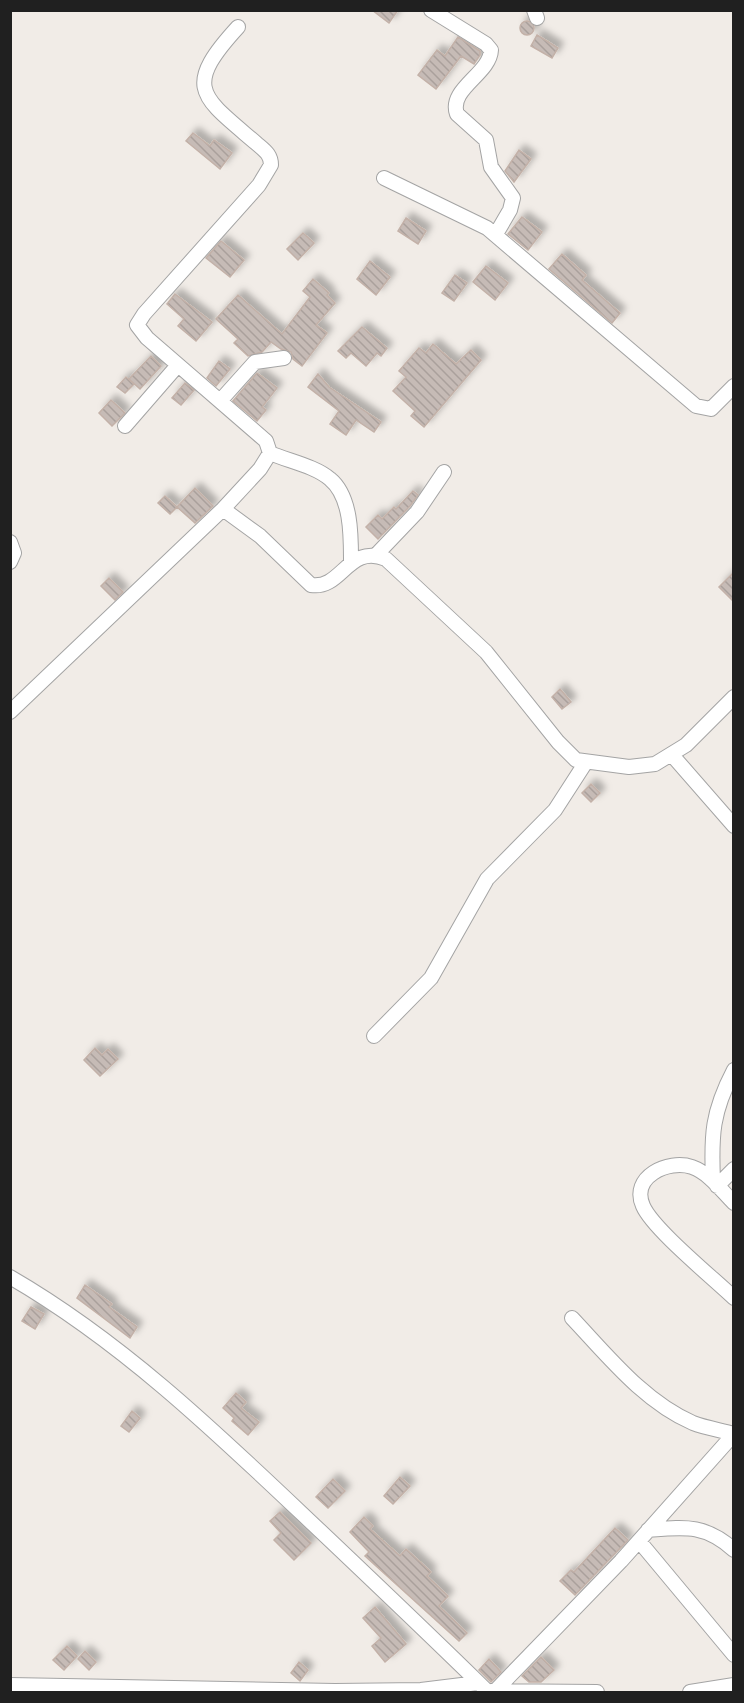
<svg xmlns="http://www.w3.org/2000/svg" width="744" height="1703" font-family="'DM Sans',sans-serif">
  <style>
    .building { fill: url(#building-back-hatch); stroke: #c3b1a8; stroke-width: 1.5; filter: url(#shadow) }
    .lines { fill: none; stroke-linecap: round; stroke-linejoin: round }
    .minor-casing { stroke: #a4a4a4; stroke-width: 16 }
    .minor { stroke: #fff; stroke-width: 14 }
  </style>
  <defs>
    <pattern id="building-back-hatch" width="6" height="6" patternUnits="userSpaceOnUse" patternTransform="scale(1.5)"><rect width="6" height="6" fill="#c6bbb6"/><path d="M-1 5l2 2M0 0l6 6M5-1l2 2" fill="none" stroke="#aaa09c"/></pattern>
    <filter id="shadow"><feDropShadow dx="5.5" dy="-5.5" stdDeviation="3" flood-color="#0004"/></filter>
  </defs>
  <rect width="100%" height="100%" fill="#f1ece7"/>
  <path class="building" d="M372,10H398L389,23Z
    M520 28a7 7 0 1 1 14 0a7 7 0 1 1-14 0Z
    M537,35L558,48L552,58L531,46Z
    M458,37L480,51V55L474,64L461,56L436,89L418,75L437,50L445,56Z
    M193,133L210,146L214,140L232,153L220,169L186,141Z
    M519,150L531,159L514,182L505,171Z
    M522,217L542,232L528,250L508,234Z
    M406,218L426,231L418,244L398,231Z
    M303,233L314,243L298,260L287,249Z
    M221,241L244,260L230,277L206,258Z
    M562,254L586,275L582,280L620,313L612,323L549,269Z
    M370,261L390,277L376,295L357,279Z
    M486,266L508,283L495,300L473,282Z
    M455,275L467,283L454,301L442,293Z
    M313,279L329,293L327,295L335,303L316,325L327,333L302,366L293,359L291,352L281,349L271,342L262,352L248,356L234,343L238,339L216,319L238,295L282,334L310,297L303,291Z
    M175,294L212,322L196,341L178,326L184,319L167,304Z
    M362,327L387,348L381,356L377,353L366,366L351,353L346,358L338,351Z
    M433,344L456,364L471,350L481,360L424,427L411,416L415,411L393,391L406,377L399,371L419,348L426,353Z
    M151,356L161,366L140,389L129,379Z
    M219,361L230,369L216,386L207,378Z
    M257,373L277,388L262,407L266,410L257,421L233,401Z
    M318,374L329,387L381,422L374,432L356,420L346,435L330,424L339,411L308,387Z
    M126,377L134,384L125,393L117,387Z
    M185,383L194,390L181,405L172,398Z
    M111,400L125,413L112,426L99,413Z
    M195,488L213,506L195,523L177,507Z
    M413,491L418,495L410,506L378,539L366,527L378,515L382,519L394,507L396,509Z
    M165,496L177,507L170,514L158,503Z
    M734,572V602L719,587Z
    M109,578L123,592L115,600L101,586Z
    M560,689L571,702L562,709L552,697Z
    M591,784L600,793L591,802L582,793Z
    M95,1048L102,1055L108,1049L118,1059L100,1076L84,1060Z
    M85,1285L112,1304L109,1307L137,1327L130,1338L77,1298Z
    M31,1307L44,1314L35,1329L22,1321Z
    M236,1393L246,1402L241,1408L259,1422L248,1435L232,1421L234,1418L223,1408Z
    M132,1411L140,1418L129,1432L121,1426Z
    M400,1477L410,1486L393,1504L384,1496Z
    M333,1479L345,1491L328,1508L316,1497Z
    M280,1512L311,1543L294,1560L274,1540L281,1533L270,1521Z
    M364,1517L373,1526L370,1529L400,1556L406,1549L431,1572L427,1576L448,1596L439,1606L467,1633L459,1641L365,1556L369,1552L350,1532Z
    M615,1528L628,1540L575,1595L560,1581L571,1570L574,1572Z
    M375,1607L406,1644L385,1662L372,1646L381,1638L363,1618Z
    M67,1646L77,1656L64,1670L53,1660Z
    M85,1651L96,1662L89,1670L78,1659Z
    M541,1657L554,1670L541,1682H529L522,1676Z
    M489,1659L501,1672L491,1682L479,1670Z
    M299,1662L308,1670L300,1681L291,1673Z"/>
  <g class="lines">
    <g class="minor-casing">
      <path id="minor" d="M431,10L486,44L491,50C490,74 448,89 457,114L486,140L491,167L513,198L510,210L496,234
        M534,10L537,18
        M384,178L487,228L696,406L711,409L734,386
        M220,401L255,362L284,358
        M125,426L178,365
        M270,453C288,461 315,466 330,479C352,497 351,538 351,563
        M223,509L260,536L311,585C342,590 348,543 386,559L486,652L558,742L576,760L629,767L655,764L686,745L734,697
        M10,542L14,553L10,562
        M376,555L417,512L444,472
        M10,712L223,509L260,469L270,453L266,441L147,338L137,325L144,314L259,185L271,165C271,154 264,150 256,143C201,96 182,88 238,27
        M672,755L734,826
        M374,1036L431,978L487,879L555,810L586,762
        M713,1181C711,1135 712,1112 734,1070
        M717,1186L734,1169
        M734,1203C721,1190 709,1173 692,1167C668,1159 630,1177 643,1206C653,1229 712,1277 734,1298
        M10,1277C124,1343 220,1436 315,1526C373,1581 431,1636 488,1692
        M572,1318C607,1355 644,1402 693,1423C706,1428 720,1430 734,1434
        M648,1530C685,1527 705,1524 734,1550
        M639,1541L734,1655
        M10,1685L335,1691L421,1690L478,1683
        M491,1691L597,1692
        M495,1691L621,1561L734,1434
        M690,1692L734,1685"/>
    </g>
    <use href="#minor" class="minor"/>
  </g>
  <rect width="744" height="1703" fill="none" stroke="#202020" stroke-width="24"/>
</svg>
